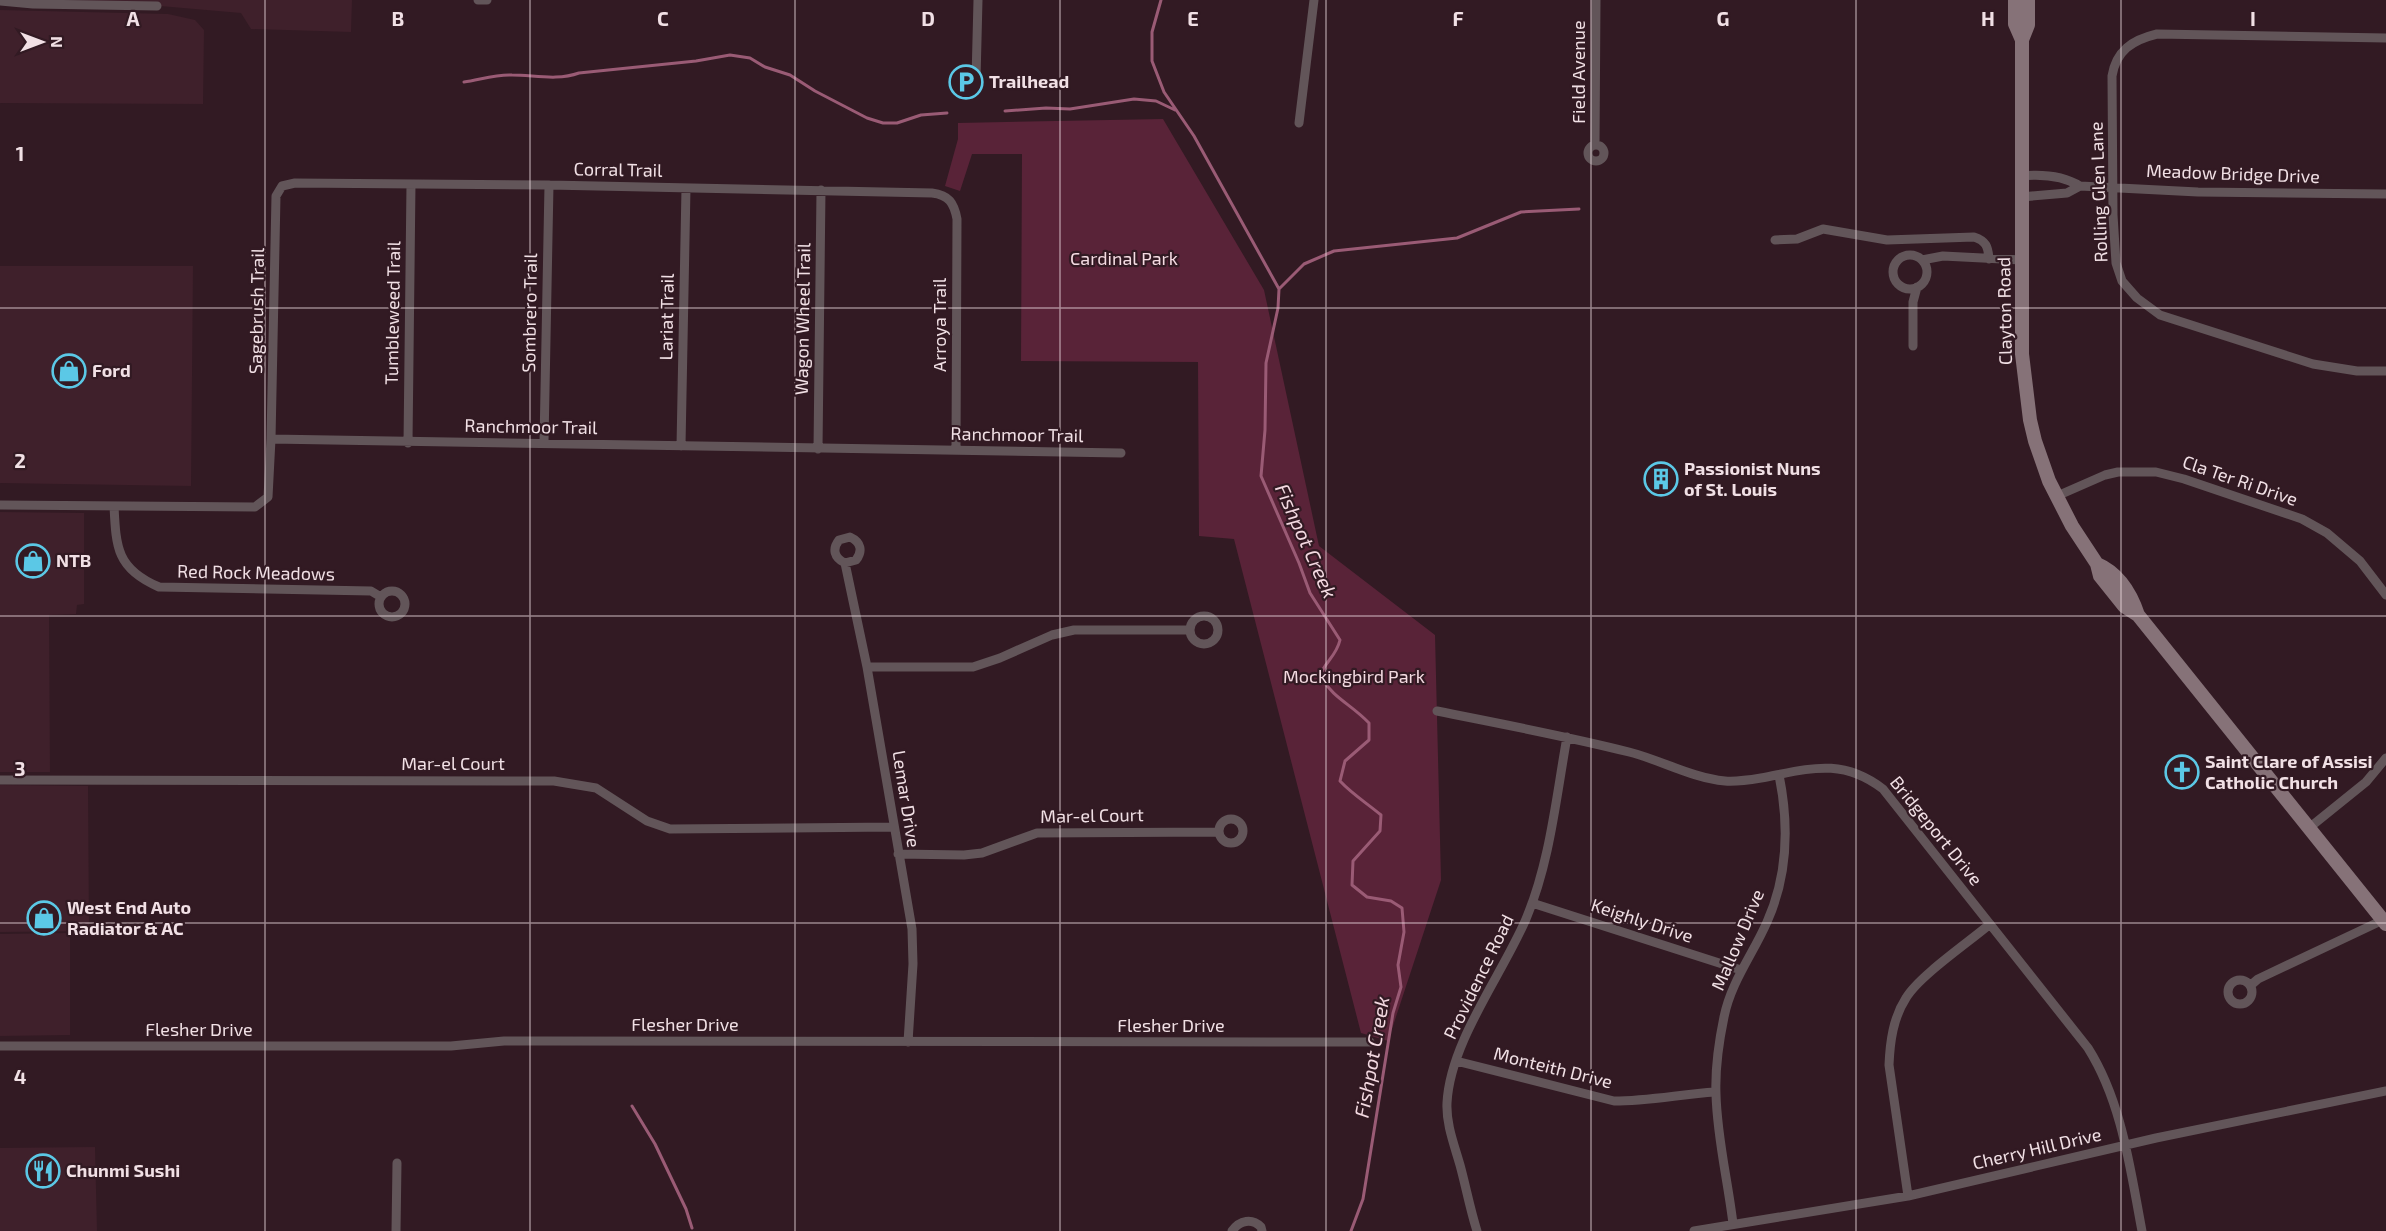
<svg xmlns="http://www.w3.org/2000/svg" width="2386" height="1231" font-family="'Exo 2',sans-serif">
  <style>
    .built { fill: #3f202b }
    .green { fill: #592338 }
    .lines { fill: none; stroke-linecap: round; stroke-linejoin: round }
    .stream { stroke: #9a5b75; stroke-width: 3 }
    .street { stroke: #625559; stroke-width: 9 }
    .secondary { stroke: #867278; stroke-width: 14 }
    .grid { fill: none; stroke: #f1e0e5; stroke-width: 1.5; stroke-opacity: 0.55 }
    .labels { text-anchor: middle; stroke-width: 4.5; stroke-linejoin: round; paint-order: stroke }
    .street-label { font-size: 18px; fill: #f1e0e5; stroke: #321a23 }
    .poi-label { font-size: 18px; font-weight: bold; fill: #f1e0e5; stroke: #321a23; text-anchor: start }
    .park-label { font-size: 18px; fill: #f4dbe2; stroke: #321a23 }
    .water-label { font-size: 20px; font-style: italic; fill: #f3d9e1; stroke: #321a23 }
    .grid-label { font-size: 20px; text-anchor: middle; font-weight: bold; fill: #f1e0e5; stroke: #321a23; stroke-width: 4.5; stroke-linejoin: round; paint-order: stroke }
  </style>
  <rect width="100%" height="100%" fill="#321a23"/>
  <path class="built" d="M25,0H352L351,32L251,29L241,13L137,4Z
    M0,10L168,14L195,20L204,30L203,104L0,103Z
    M0,266H193L191,486L0,483Z
    M0,512L84,513V604L77,605L76,614L49,615L50,772H0Z
    M0,785L88,786L89,931L0,932Z
    M70,933V1035L0,1036V934Z
    M95,1147L97,1231H0V1148Z"/>
  <path class="green" d="M1163,119L1264,290L1319,546L1435,635L1441,880L1388,1041L1361,1033L1234,539L1199,536L1198,362L1021,361L1022,154H972L960,191L945,186L958,139V123Z"/>
  <g class="lines">
    <path class="stream" d="M1161,0L1152,32V61L1164,92L1194,136L1279,289L1278,308L1266,363L1265,430L1261,476L1299,563L1310,593L1340,640C1336,657 1325,661 1320,676C1334,699 1351,704 1369,723V740L1345,761L1340,781C1352,794 1368,804 1381,815L1380,831L1353,861L1352,885L1367,897L1391,901L1402,908L1404,932L1398,965L1401,987L1393,1013L1363,1199L1351,1231
      M464,82C479,80 496,74 512,75C534,75 557,81 579,73L696,61L730,55L750,58L765,67L790,75L815,91L867,118L883,123H897L921,115L947,113
      M1005,111L1046,108L1070,109L1134,99L1156,101L1175,110
      M1279,289L1304,264L1334,251L1457,238L1521,212L1579,209
      M632,1106L655,1144L686,1209L692,1228"/>
    <path class="street" d="M478,0H487
      M0,1L33,4L157,6
      M2386,38L2157,34C2132,40 2116,51 2112,76L2113,215L2116,263L2122,281L2137,298L2160,315L2313,364L2357,371H2386
      M976,79L978,0
      M1299,123L1314,0
      M1595,144L1596,0
      M1588 153a8 8 0 1 1 16 0a8 8 0 1 1-16 0Z
      M2021,176C2041,174 2062,175 2080,186L2198,192L2386,194
      M2021,197L2067,193L2080,186
      M1775,240L1797,239L1823,229L1887,240L1974,237C1986,241 1988,246 1989,259
      M1893 272a17 17 0 1 1 34 0a17 17 0 1 1-34 0Z
      M1922,260L1943,256L2022,260
      M1913,346V302L1917,287
      M271,439L276,196L282,186L295,183L549,185L932,193C949,195 954,203 957,219L956,450
      M544,442L549,185
      M408,443L411,184
      M681,446L686,188
      M818,449L821,190
      M2057,496L2105,475L2118,472H2156L2184,479L2302,519L2327,533L2360,561L2386,595
      M0,505L255,507L268,497L271,439L1121,453
      M114,506C116,548 117,569 159,587L371,591L381,597
      M845,563L856,560C863,551 861,542 850,537L839,540C832,549 834,558 845,563L867,667L912,929L913,964L908,1042
      M379 604a13 13 0 1 1 26 0a13 13 0 1 1-26 0Z
      M1190 630a14 14 0 1 1 28 0a14 14 0 1 1-28 0Z
      M867,667H973L1000,658L1052,635L1074,630H1190
      M1437,711C1501,724 1566,736 1629,752C1661,760 1692,778 1725,781C1737,782 1749,780 1761,778C1809,769 1841,757 1883,789L2088,1048C2122,1102 2130,1168 2142,1231
      M0,780L554,781L596,788L647,821L670,829L894,827
      M1219 831a12 12 0 1 1 24 0a12 12 0 1 1-24 0Z
      M2309,828L2366,782L2386,758
      M898,854L964,855L982,853L1037,833L1219,832
      M1532,903L1741,970
      M2228 992a12 12 0 1 1 24 0a12 12 0 1 1-24 0Z
      M2251,985L2258,979L2383,920
      M0,1046H451L504,1041H541L1370,1042
      M1456,1061L1614,1101C1648,1101 1682,1094 1715,1092
      M1908,1196L1889,1065C1890,1042 1893,1018 1906,998C1919,976 1969,942 1990,924
      M1733,1224C1728,1181 1717,1138 1716,1094C1715,1069 1719,1041 1724,1017C1731,982 1753,954 1767,922C1788,875 1789,824 1779,775
      M396,1231L397,1163
      M1232,1231C1240,1220 1252,1218 1261,1227L1262,1231
      M1477,1231C1470,1209 1466,1187 1460,1165C1454,1144 1446,1124 1447,1103C1450,1042 1502,975 1526,919C1550,862 1556,798 1567,737
      M1694,1231L1908,1196L2156,1138L2386,1091"/>
    <path class="secondary" d="M2015,0V24L2022,40
      M2028,0V25L2022,40V354L2030,420L2035,441L2049,481L2072,526L2097,564L2100,576L2124,606L2138,615L2386,924
      M2097,564C2118,573 2131,594 2138,615"/>
  </g>
  <path class="grid" d="M265,0V1231M530,0V1231M795,0V1231M1060,0V1231M1326,0V1231M1591,0V1231M1856,0V1231M2121,0V1231M0,308H2386M0,616H2386M0,923H2386"/>
  <defs>
    <g id="parking-ring" transform="scale(1.725)"><circle r="9.5" fill="#321a23" stroke="#5bc8e6" stroke-width="1.5"/><path d="M-3.5-5.5H1a3.5 3.5 0 0 1 0 7H-1V5.5H-3.5ZM-1-3.4V-.6H.8a1.4 1.4 0 0 0 0-2.8Z" fill="#5bc8e6"/></g>
    <g id="shop-ring" transform="scale(1.725)"><circle r="9.5" fill="#321a23" stroke="#5bc8e6" stroke-width="1.5"/><path d="M-5-2.5h2.3a2.7 3.5 0 0 1 5.4 0H5L5.5 6h-11ZM-1.5-2.5h3a1.5 2.3 0 0 0-3 0Z" fill="#5bc8e6"/></g>
    <g id="building-ring" transform="scale(1.725)"><circle r="9.5" fill="#321a23" stroke="#5bc8e6" stroke-width="1.5"/><path d="M-4-6H4V6H1V3H-1V6H-4ZM-2.5-4.3h1.7v1.8h-1.7ZM.8-4.3h1.7v1.8H.8ZM-2.5-1h1.7V.8h-1.7ZM.8-1h1.7V.8H.8Z" fill="#5bc8e6"/></g>
    <g id="church-ring" transform="scale(1.725)"><circle r="9.5" fill="#321a23" stroke="#5bc8e6" stroke-width="1.5"/><path d="M-1.2-6h2.4v3.5h3.3v2.4h-3.3V6h-2.4V-.1h-3.3v-2.4h3.3Z" fill="#5bc8e6"/></g>
    <g id="restaurant-ring" transform="scale(1.725)"><circle r="9.5" fill="#321a23" stroke="#5bc8e6" stroke-width="1.5"/><path d="M-5-6h1v4h1v-4h1v4h1v-4h1v5L-1.5 .5V6h-2V.5L-5-1ZM5-6V6H3V1.5H1.5Q1.5-4 5-6Z" fill="#5bc8e6"/></g>
  </defs>
  <g fill-rule="evenodd">
    <use href="#parking-ring" x="966" y="82"/>
    <use href="#shop-ring" x="69" y="371"/>
    <use href="#building-ring" x="1661" y="479"/>
    <use href="#shop-ring" x="33" y="561"/>
    <use href="#church-ring" x="2182" y="772"/>
    <use href="#shop-ring" x="44" y="918"/>
    <use href="#restaurant-ring" x="43" y="1171"/>
  </g>
  <g class="labels">
    <g class="street-label">
      <text transform="translate(1579 72) rotate(-90)" y="6">Field Avenue</text>
      <text transform="translate(618 170) rotate(1)" y="6">Corral Trail</text>
      <text transform="translate(2233 174) rotate(2)" y="6">Meadow Bridge Drive</text>
      <text transform="translate(2099 192) rotate(-92)" y="6">Rolling Glen Lane</text>
      <text transform="translate(257 311) rotate(-89)" y="6">Sagebrush Trail</text>
      <text transform="translate(2005 311) rotate(-91)" y="6">Clayton Road</text>
      <text transform="translate(393 313) rotate(-89)" y="6">Tumbleweed Trail</text>
      <text transform="translate(530 313) rotate(-89)" y="6">Sombrero Trail</text>
      <text transform="translate(667 317) rotate(-89)" y="6">Lariat Trail</text>
      <text transform="translate(803 319) rotate(-89)" y="6">Wagon Wheel Trail</text>
      <text transform="translate(940 325) rotate(-90)" y="6">Arroya Trail</text>
      <text transform="translate(531 427) rotate(1)" y="6">Ranchmoor Trail</text>
      <text transform="translate(1017 435) rotate(1)" y="6">Ranchmoor Trail</text>
      <text transform="translate(2240 481) rotate(19)" y="6">Cla Ter Ri Drive</text>
      <text transform="translate(256 573) rotate(1)" y="6">Red Rock Meadows</text>
      <text x="453" y="770">Mar-el Court</text>
      <text transform="translate(906 799) rotate(81)" y="6">Lemar Drive</text>
      <text transform="translate(1092 816) rotate(-1)" y="6">Mar-el Court</text>
      <text transform="translate(1936 831) rotate(51)" y="6">Bridgeport Drive</text>
      <text transform="translate(1642 921) rotate(18)" y="6">Keighly Drive</text>
      <text transform="translate(1738 940) rotate(-67)" y="6">Mallow Drive</text>
      <text transform="translate(1479 977) rotate(-64)" y="6">Providence Road</text>
      <text x="685" y="1031">Flesher Drive</text>
      <text x="1171" y="1032">Flesher Drive</text>
      <text x="199" y="1036">Flesher Drive</text>
      <text transform="translate(1553 1068) rotate(14)" y="6">Monteith Drive</text>
      <text transform="translate(2037 1149) rotate(-13)" y="6">Cherry Hill Drive</text>
    </g>
    <g class="poi-label">
      <text x="989" y="88">Trailhead</text>
      <text x="92" y="377">Ford</text>
      <text x="1684" y="475">Passionist Nuns<tspan x="1684" dy="21">of St. Louis</tspan></text>
      <text x="56" y="567">NTB</text>
      <text x="2205" y="768">Saint Clare of Assisi<tspan x="2205" dy="21">Catholic Church</tspan></text>
      <text x="67" y="914">West End Auto<tspan x="67" dy="21">Radiator &amp; AC</tspan></text>
      <text x="66" y="1177">Chunmi Sushi</text>
    </g>
    <g class="park-label">
      <text x="1124" y="265">Cardinal Park</text>
      <text x="1354" y="683">Mockingbird Park</text>
    </g>
    <g class="water-label">
      <text transform="translate(1306 541) rotate(66)" y="7">Fishpot Creek</text>
      <text transform="translate(1372 1057) rotate(-80)" y="7">Fishpot Creek</text>
    </g>
  </g>
  <g class="grid-label">
    <text x="133" y="26">A</text>
    <text x="398" y="26">B</text>
    <text x="663" y="26">C</text>
    <text x="928" y="26">D</text>
    <text x="1193" y="26">E</text>
    <text x="1458" y="26">F</text>
    <text x="1723" y="26">G</text>
    <text x="1988" y="26">H</text>
    <text x="2253" y="26">I</text>
    <text x="20" y="161">1</text>
    <text x="20" y="468">2</text>
    <text x="20" y="776">3</text>
    <text x="20" y="1084">4</text>
  </g>
  <g transform="translate(42 42) rotate(90)" stroke="#321a23" stroke-width="4.5" paint-order="stroke">
  <path d="M0-4.5L10 22L0 15L-10 22Z" fill="#f1e0e5"/>
  <text y="-9" font-size="16" font-weight="bold" text-anchor="middle" fill="#f1e0e5">N</text>
  </g>
</svg>
